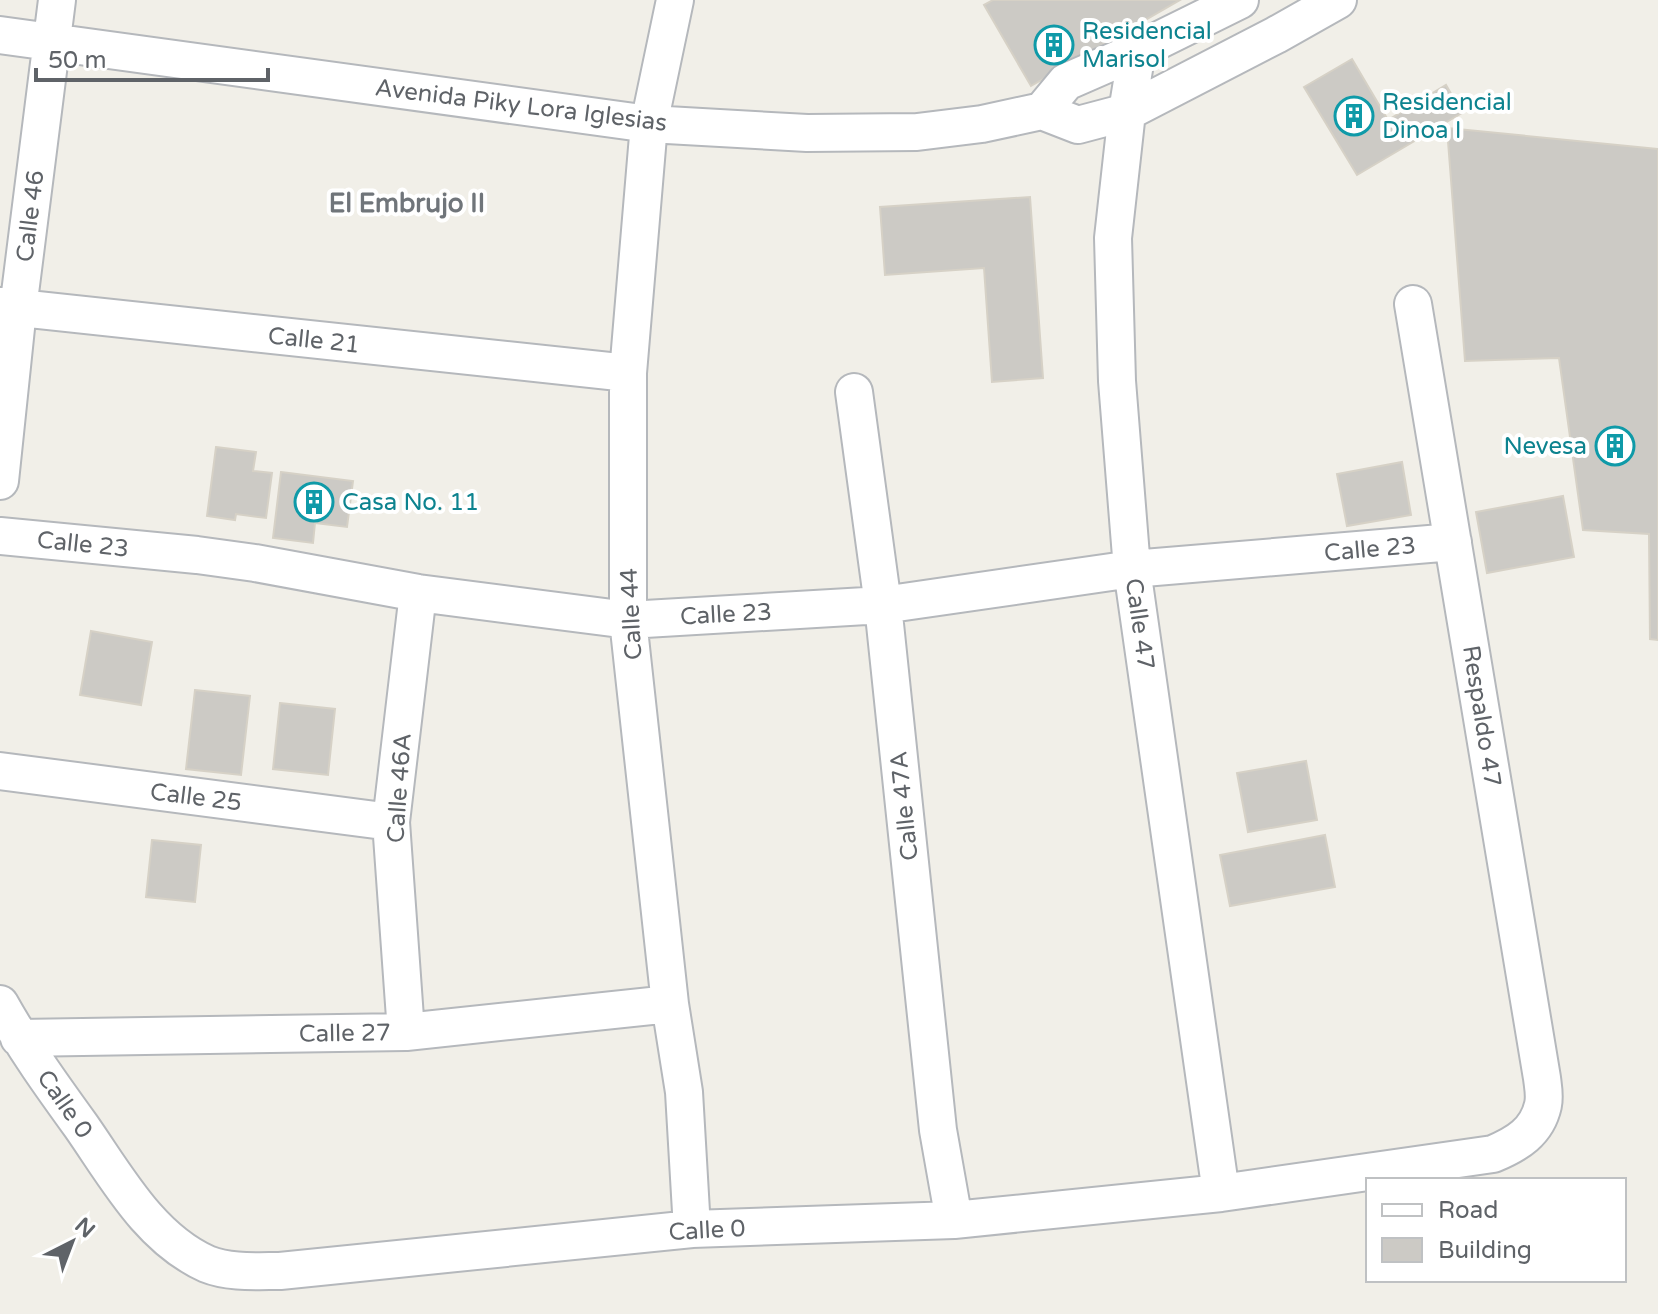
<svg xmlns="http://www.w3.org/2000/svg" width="1658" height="1314" font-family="'Varela Round',sans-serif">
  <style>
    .building { fill: #cccac5; stroke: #d6d1c6; stroke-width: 2 }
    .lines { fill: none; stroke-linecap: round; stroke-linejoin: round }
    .street-casing { stroke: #b5b8bc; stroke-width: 40 }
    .street { stroke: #fff; stroke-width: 36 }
    .labels { text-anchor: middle; stroke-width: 8; stroke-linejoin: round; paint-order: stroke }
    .culture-label { font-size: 24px; fill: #0d838f; stroke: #fff; text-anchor: start }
    .street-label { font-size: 24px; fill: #5f6368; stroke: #fff }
    .neighbourhood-label { font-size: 26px; font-weight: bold; fill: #70757a; stroke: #fff }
  </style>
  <rect width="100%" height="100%" fill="#f1efe8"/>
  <path class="building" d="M993,0H1180L1031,86L984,5Z
    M1352,59L1388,120L1446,85L1462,113L1357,175L1304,87Z
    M1447,128L1658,149V640L1650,639L1649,534L1583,530L1559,358L1465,361Z
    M1030,197L1043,378L992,382L984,268L885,275L880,207Z
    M216,447L256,452L253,471L272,473L266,518L236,514L235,520L207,516Z
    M1402,462L1411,515L1347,526L1337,474Z
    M281,472L353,481L347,527L315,523L313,543L273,538Z
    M1563,496L1574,557L1487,573L1476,512Z
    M91,631L152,642L141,705L80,695Z
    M195,690L250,696L241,775L186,769Z
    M280,703L335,709L328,775L273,769Z
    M1306,761L1317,820L1248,832L1237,773Z
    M1325,835L1335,887L1230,906L1220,855Z
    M152,840L201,845L195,902L146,897Z"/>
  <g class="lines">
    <g class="street-casing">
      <path id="street" d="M675,0L649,124L628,373V620L670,1004L684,1092L692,1229
        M0,35L649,124L807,133L917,132L982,124L1042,111L1078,125L1127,112L1276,35L1338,0
        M1137,51L1127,112L1113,238L1117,381L1132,569L1221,1193
        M1042,111L1066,82L1137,51L1240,0
        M0,306L628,373
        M854,392L883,605L938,1130L954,1220
        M0,481L18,309L57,0
        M0,536L197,555L255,563L418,593L628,620L883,605L1132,569L1453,542
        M0,771L391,822
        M0,1004C24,1047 52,1086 81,1126C116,1176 149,1238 207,1264C229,1273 257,1271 280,1271L692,1229L954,1220L1221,1193L1493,1154C1517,1144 1537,1132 1543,1105C1545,1096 1543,1086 1542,1078L1413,304
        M406,1032L391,822L418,593
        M19,1038L406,1032L670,1004"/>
    </g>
    <use href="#street" class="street"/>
  </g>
  <defs>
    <g id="building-ring" transform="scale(2)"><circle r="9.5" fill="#fff" stroke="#0f9aa8" stroke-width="1.5"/><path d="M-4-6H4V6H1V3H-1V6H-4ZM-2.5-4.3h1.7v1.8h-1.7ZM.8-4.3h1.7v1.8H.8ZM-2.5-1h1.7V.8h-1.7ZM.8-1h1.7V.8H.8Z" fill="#0f9aa8"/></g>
  </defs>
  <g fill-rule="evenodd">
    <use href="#building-ring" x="1054" y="45"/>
    <use href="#building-ring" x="1354" y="116"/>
    <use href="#building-ring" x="1615" y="446"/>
    <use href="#building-ring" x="314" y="502"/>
  </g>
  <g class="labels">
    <g class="culture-label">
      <text x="1082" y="39">Residencial<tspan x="1082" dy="28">Marisol</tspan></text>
      <text x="1382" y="110">Residencial<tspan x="1382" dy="28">Dinoa I</tspan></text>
      <text x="1587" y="454" text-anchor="end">Nevesa</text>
      <text x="342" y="510">Casa No. 11</text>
    </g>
    <g class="street-label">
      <text transform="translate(521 105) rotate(7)" y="8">Avenida Piky Lora Iglesias</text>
      <text transform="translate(30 216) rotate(-83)" y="8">Calle 46</text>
      <text transform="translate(314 340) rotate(6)" y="8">Calle 21</text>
      <text transform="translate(83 544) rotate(6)" y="8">Calle 23</text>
      <text transform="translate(1370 549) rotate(-5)" y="8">Calle 23</text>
      <text transform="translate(631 614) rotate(-93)" y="8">Calle 44</text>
      <text transform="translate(726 614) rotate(-3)" y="8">Calle 23</text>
      <text transform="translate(1140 624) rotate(82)" y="8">Calle 47</text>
      <text transform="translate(1482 716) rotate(81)" y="8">Respaldo 47</text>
      <text transform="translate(399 788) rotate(-86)" y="8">Calle 46A</text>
      <text transform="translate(196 797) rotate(7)" y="8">Calle 25</text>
      <text transform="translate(904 806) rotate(-96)" y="8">Calle 47A</text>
      <text transform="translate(345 1033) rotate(-1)" y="8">Calle 27</text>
      <text transform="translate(65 1104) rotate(55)" y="8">Calle 0</text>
      <text transform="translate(707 1230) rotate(-3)" y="8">Calle 0</text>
    </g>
    <g class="neighbourhood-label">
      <text x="407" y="212">El Embrujo II</text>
    </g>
  </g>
  <rect x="1366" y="1178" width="260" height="104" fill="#ffffff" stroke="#bfc1c3" stroke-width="2"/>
  <rect x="1382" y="1204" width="40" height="12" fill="#ffffff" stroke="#bfc1c3" stroke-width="2"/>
  <text x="1438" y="1218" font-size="24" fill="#5f6368">Road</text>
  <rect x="1382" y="1238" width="40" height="24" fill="#cccac5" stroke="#bfc1c3" stroke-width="2"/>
  <text x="1438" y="1258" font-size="24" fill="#5f6368">Building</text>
  <g transform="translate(72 1242) rotate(42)" stroke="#ffffff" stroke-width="6" paint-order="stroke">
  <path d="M0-6L14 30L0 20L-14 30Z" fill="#5f6368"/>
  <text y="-12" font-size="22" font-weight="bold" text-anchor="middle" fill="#5f6368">N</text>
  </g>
  <path d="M36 68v12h232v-12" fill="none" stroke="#5f6368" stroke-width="4"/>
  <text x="48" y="68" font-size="24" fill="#5f6368" stroke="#ffffff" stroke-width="6" paint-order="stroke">50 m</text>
</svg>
